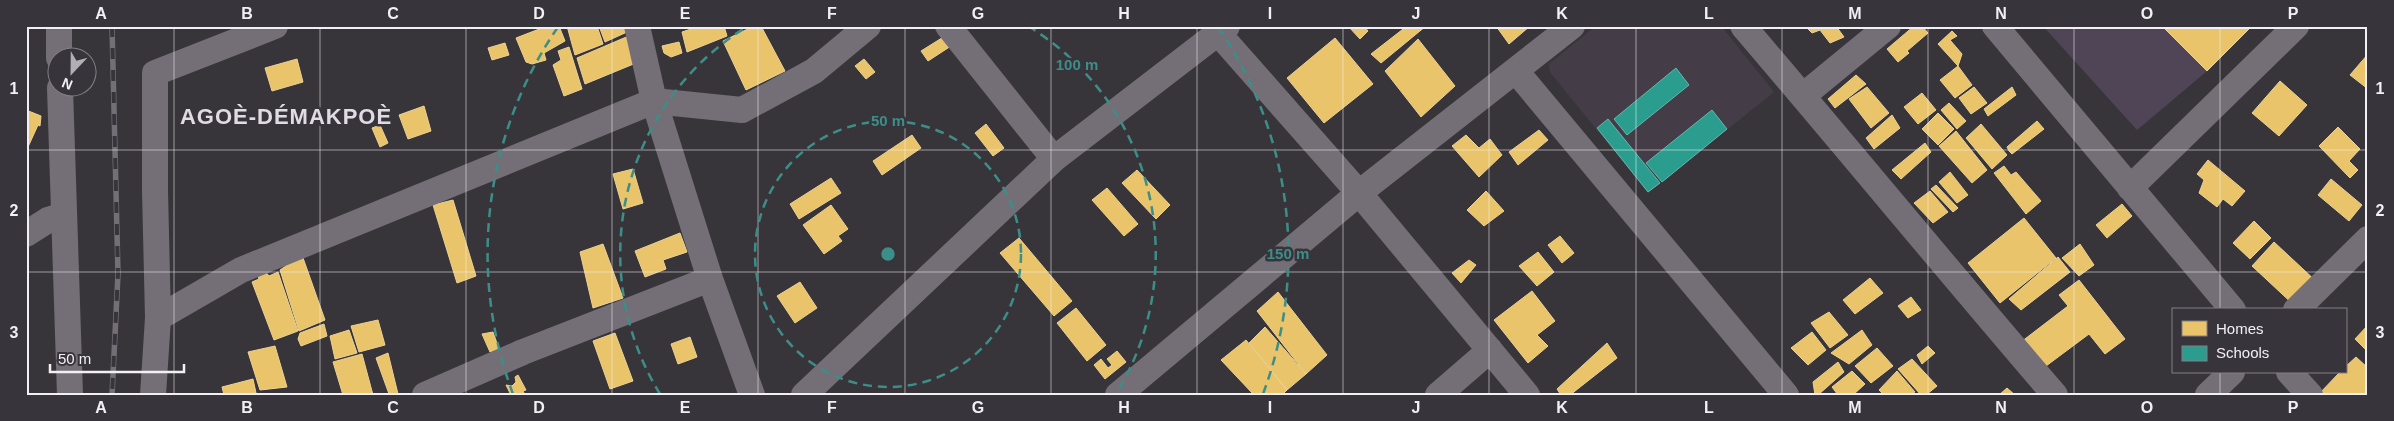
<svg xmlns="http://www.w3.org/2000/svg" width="2394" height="421" font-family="Helvetica,sans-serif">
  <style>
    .built { fill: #443d48 }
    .green { fill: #504556 }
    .homes { fill: #e9c46a; stroke: #ecd193 }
    .schools { fill: #2a9d8f; stroke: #66b6ad }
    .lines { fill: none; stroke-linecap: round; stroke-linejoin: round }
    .minor { stroke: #746e77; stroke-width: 26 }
    .rail-casing { stroke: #736f76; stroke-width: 5.5 }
    .rail { stroke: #38343b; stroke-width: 4; stroke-dasharray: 11; stroke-linecap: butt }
    .grid { fill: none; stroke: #f2f0f4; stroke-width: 1; stroke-opacity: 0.55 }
    .ring { fill: none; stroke: #3c8e89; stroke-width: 2.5; stroke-dasharray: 9 6 }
    .labels { text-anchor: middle; stroke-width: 5; stroke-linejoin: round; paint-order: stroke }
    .district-label { font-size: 22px; font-weight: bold; letter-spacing: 1px; fill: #e1dce4; stroke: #38343b }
    .centre { fill: #3c8e89; stroke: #38343b; stroke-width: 2.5 }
    .ring-label { font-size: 15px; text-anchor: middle; font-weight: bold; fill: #3c8e89; stroke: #38343b; stroke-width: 5; stroke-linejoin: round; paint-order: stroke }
    .neatline { fill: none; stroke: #f2f0f4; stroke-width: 2 }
    .grid-label { font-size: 16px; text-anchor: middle; font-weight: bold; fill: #f2f0f4 }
  </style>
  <rect width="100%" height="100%" fill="#38353a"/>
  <path class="built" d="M1596,26H1721L1774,92L1648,193L1550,72L1549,64Z"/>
  <path class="green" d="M2043,26H2252L2207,71L2137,130Z"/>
  <path class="homes" d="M547,26H559L565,41L544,53L546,60L532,64L526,62L516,38Z
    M567,26H597L603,44L575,55Z
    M599,26H625L627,32L605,42Z
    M700,26H724L727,36L687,52L682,32Z
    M754,26H761L785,71L746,90L723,41Z
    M1348,26H1364L1368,31L1360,39Z
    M1407,26H1426L1381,63L1371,54Z
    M1496,26H1530L1509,44Z
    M1805,26H1836L1844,37L1830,43L1820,30L1812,33Z
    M1914,26H1922L1928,33L1907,51L1909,53L1898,62L1887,49Z
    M2162,26H2252L2207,71Z
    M1952,31L1957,36L1950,40L1962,54L1958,66L1938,44Z
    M631,35L636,63L585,84L577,58Z
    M945,36L951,46L928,61L921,51Z
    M1335,38L1373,84L1324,123L1287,78Z
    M1418,39L1455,86L1421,117L1385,71Z
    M679,42L682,53L671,57L664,53L662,46Z
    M505,43L509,55L492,60L488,48Z
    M569,47L582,89L564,96L553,65L561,60L558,51Z
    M2368,54V89L2350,75Z
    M297,59L303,82L272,91L265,68Z
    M864,59L875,72L866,79L855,66Z
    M1958,66L1972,85L1955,98L1940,80Z
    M1856,75L1866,84L1835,108L1828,99Z
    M2280,81L2307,105L2279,136L2252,113Z
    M1867,87L1889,113L1871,128L1849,99Z
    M1974,87L1987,103L1971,114L1959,98Z
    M2012,87L2016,95L1988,116L1984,109Z
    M1922,93L1936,110L1918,124L1904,107Z
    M1949,103L1966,121L1957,129L1941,110Z
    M424,106L431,131L408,139L399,115Z
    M26,110L41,116L40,126L38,125L28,147L26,146Z
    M1938,113L1954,129L1938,145L1922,129Z
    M1892,115L1900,128L1874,149L1866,138Z
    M2037,121L2044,129L2012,154L2009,151L2007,147Z
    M986,124L1004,148L993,156L975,133Z
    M1981,124L2007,155L1992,169L1966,138Z
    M380,125L388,143L380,147L372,128Z
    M2338,127L2360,149L2349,161L2358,170L2350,178L2319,146Z
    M1539,130L1548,140L1518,165L1509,152Z
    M1956,131L1987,170L1972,183L1939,146Z
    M912,135L921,148L882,175L873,161Z
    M1466,135L1479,148L1490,139L1502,155L1479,177L1452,146Z
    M1925,143L1931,152L1901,179L1892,170Z
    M2208,160L2245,191L2232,206L2223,199L2217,207L2199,193L2204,180L2197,174Z
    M2004,166L2011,175L2016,172L2041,201L2026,214L1994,173Z
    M633,169L643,203L623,209L613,174Z
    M1137,170L1170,205L1156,219L1122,183Z
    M1950,172L1968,195L1957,203L1939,182Z
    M831,178L841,193L799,219L790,204Z
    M2331,179L2362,205L2349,221L2318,195Z
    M1936,185L1958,208L1953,212L1931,189Z
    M1107,188L1138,224L1124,236L1092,200Z
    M1486,191L1504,211L1484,226L1467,210Z
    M1930,191L1948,212L1933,223L1914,203Z
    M453,200L476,276L457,283L433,205Z
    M2122,204L2132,216L2107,238L2096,225Z
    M831,205L848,229L838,236L842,241L824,254L803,225Z
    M2024,218L2056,258L2000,303L1968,263Z
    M2254,221L2271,238L2250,259L2233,243Z
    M680,233L687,252L663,260L666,269L645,277L635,251Z
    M1560,236L1574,253L1562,263L1548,245Z
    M1019,238L1072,301L1054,316L1000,253Z
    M2274,242L2318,283L2296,307L2252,266Z
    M603,244L623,298L593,308L580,252Z
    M2080,244L2094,265L2079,276L2062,258Z
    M1538,252L1554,272L1537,286L1519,266Z
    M302,255L325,320L299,331L280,270Z
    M2058,257L2070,272L2021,310L2009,299Z
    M1469,260L1476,265L1461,283L1452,273Z
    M264,270L269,276L278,272L298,331L274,340L252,282L259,279L256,271Z
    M1870,278L1883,293L1855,314L1843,300Z
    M2079,280L2125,339L2105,354L2089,334L2042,369L2021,342L2068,306L2059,295Z
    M800,282L817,308L795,323L777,296Z
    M1532,291L1555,321L1537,335L1548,346L1528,363L1494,320Z
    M1278,292L1327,355L1306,374L1257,311Z
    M1911,297L1921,310L1908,318L1898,306Z
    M1076,308L1106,345L1087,361L1057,323Z
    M1829,312L1848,335L1830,348L1811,323Z
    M378,320L385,345L359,352L351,326Z
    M324,324L327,336L301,346L298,339L300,333Z
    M2368,325V352L2355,339Z
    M1265,327L1306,374L1287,390L1249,343Z
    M349,330L357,353L335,359L330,336Z
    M1862,330L1872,345L1849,364L1831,353Z
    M493,332L499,349L490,352L482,334Z
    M1812,332L1826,350L1808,365L1791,348Z
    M615,333L633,381L610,389L593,341Z
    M690,337L697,357L678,364L671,344Z
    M1246,340L1287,390L1282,395H1254L1221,360Z
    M1607,343L1617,358L1570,395H1561L1557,389Z
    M275,346L287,387L260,390L248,352Z
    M1928,346L1935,353L1922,364L1917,355Z
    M1877,348L1893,366L1871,383L1855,366Z
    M1117,351L1126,362L1105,379L1094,365L1101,359L1108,368L1112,365L1107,359Z
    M388,353L398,394H389L376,358Z
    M362,354L373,395H343L333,362Z
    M2356,357L2368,368V395H2318L2340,372H2345V367Z
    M1912,359L1937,386L1926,395H1921L1898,369Z
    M1838,362L1844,372L1818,395H1815L1813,382Z
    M1852,371L1865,384L1853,395H1838L1832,387Z
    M1897,371L1915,392L1909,395H1884L1879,390Z
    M518,375L526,390L523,391L525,395H511L506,385L512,386L516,382L515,377Z
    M253,379L256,393L224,395L222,387Z
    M2007,388L2015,395H1999Z"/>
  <path class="schools" d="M1676,68L1689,85L1627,135L1614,119Z
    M1712,110L1727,129L1662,182L1646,163Z
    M1608,119L1660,183L1648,192L1597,128Z"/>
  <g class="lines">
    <path class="minor" d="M59,26V58
      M637,26L654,101L710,279L752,395
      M948,26L1054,159
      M1743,26C1848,149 1950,273 2055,395
      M1995,26L2233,310
      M1218,33L1359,193L1527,395
      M1516,71L1786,395
      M60,88L70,395
      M1804,95L1888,26
      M2130,188L2296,26
      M26,234L48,220L64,215
      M2296,310L2368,239
      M158,318L241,270L654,101L742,110L814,71L868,26
      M2289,372L2310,395
      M153,395L158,318L155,191V73L275,26
      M425,395L523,352L710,279
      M804,395L1054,159L1227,26
      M1118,395L1359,193L1572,26
      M1438,395L1490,350
      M2208,395L2232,372"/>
    <g class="rail-casing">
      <path id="rail" d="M112,26L118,274L112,395"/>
    </g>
    <use href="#rail" class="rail"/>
  </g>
  <path class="grid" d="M174,26V395M320,26V395M466,26V395M612,26V395M758,26V395M905,26V395M1051,26V395M1197,26V395M1343,26V395M1489,26V395M1636,26V395M1782,26V395M1928,26V395M2074,26V395M2220,26V310M26,150H2368M26,272H2368M2220,372V395"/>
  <g class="ring">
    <circle cx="888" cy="254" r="133"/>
    <path d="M660 394A267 267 0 0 1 748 26M1028 26A267 267 0 0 1 1116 394"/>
    <path d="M513 394A400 400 0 0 1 558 27M1218 27A400 400 0 0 1 1263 394"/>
  </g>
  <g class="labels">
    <g class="district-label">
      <text x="286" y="124">AGOÈ-DÉMAKPOÈ</text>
    </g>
  </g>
  <circle cx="888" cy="254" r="8" class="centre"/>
  <g class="ring-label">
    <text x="1077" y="70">100 m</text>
    <text x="888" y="126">50 m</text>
    <text x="1288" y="259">150 m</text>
  </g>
  <rect width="2394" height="421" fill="none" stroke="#38343b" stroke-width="55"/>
  <rect x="2172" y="308" width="175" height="65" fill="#38343b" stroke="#827f85"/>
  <rect x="2182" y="321" width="25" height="15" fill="#e9c46a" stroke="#827f85"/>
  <text x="2216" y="334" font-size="15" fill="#f2f0f4">Homes</text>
  <rect x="2182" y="346" width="25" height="15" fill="#2a9d8f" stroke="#827f85"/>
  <text x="2216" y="358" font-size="15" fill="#f2f0f4">Schools</text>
  <g transform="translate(72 72) rotate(202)"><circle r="24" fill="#38343b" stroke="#827f85"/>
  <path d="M0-4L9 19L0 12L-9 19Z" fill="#b1afb3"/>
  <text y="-8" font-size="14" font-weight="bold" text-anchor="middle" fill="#f2f0f4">N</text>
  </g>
  <path d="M50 364v8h134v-8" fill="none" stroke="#f2f0f4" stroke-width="2.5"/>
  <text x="58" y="364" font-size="15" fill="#f2f0f4" stroke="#38343b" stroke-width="4" paint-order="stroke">50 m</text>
  <rect x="28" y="28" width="2338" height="366" class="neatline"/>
  <g class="grid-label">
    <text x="101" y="19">A</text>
    <text x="247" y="19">B</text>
    <text x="393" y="19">C</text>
    <text x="539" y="19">D</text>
    <text x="685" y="19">E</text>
    <text x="832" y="19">F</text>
    <text x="978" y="19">G</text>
    <text x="1124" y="19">H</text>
    <text x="1270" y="19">I</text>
    <text x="1416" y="19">J</text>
    <text x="1562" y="19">K</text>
    <text x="1709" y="19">L</text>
    <text x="1855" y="19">M</text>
    <text x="2001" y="19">N</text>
    <text x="2147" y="19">O</text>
    <text x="2293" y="19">P</text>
    <text x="14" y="94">1</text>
    <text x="2380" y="94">1</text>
    <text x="14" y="216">2</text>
    <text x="2380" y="216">2</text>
    <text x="14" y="338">3</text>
    <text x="2380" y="338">3</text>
    <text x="101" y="413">A</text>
    <text x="247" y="413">B</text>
    <text x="393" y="413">C</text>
    <text x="539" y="413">D</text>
    <text x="685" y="413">E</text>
    <text x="832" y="413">F</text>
    <text x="978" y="413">G</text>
    <text x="1124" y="413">H</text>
    <text x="1270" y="413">I</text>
    <text x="1416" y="413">J</text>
    <text x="1562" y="413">K</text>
    <text x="1709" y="413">L</text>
    <text x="1855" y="413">M</text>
    <text x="2001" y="413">N</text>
    <text x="2147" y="413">O</text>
    <text x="2293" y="413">P</text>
  </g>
</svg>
